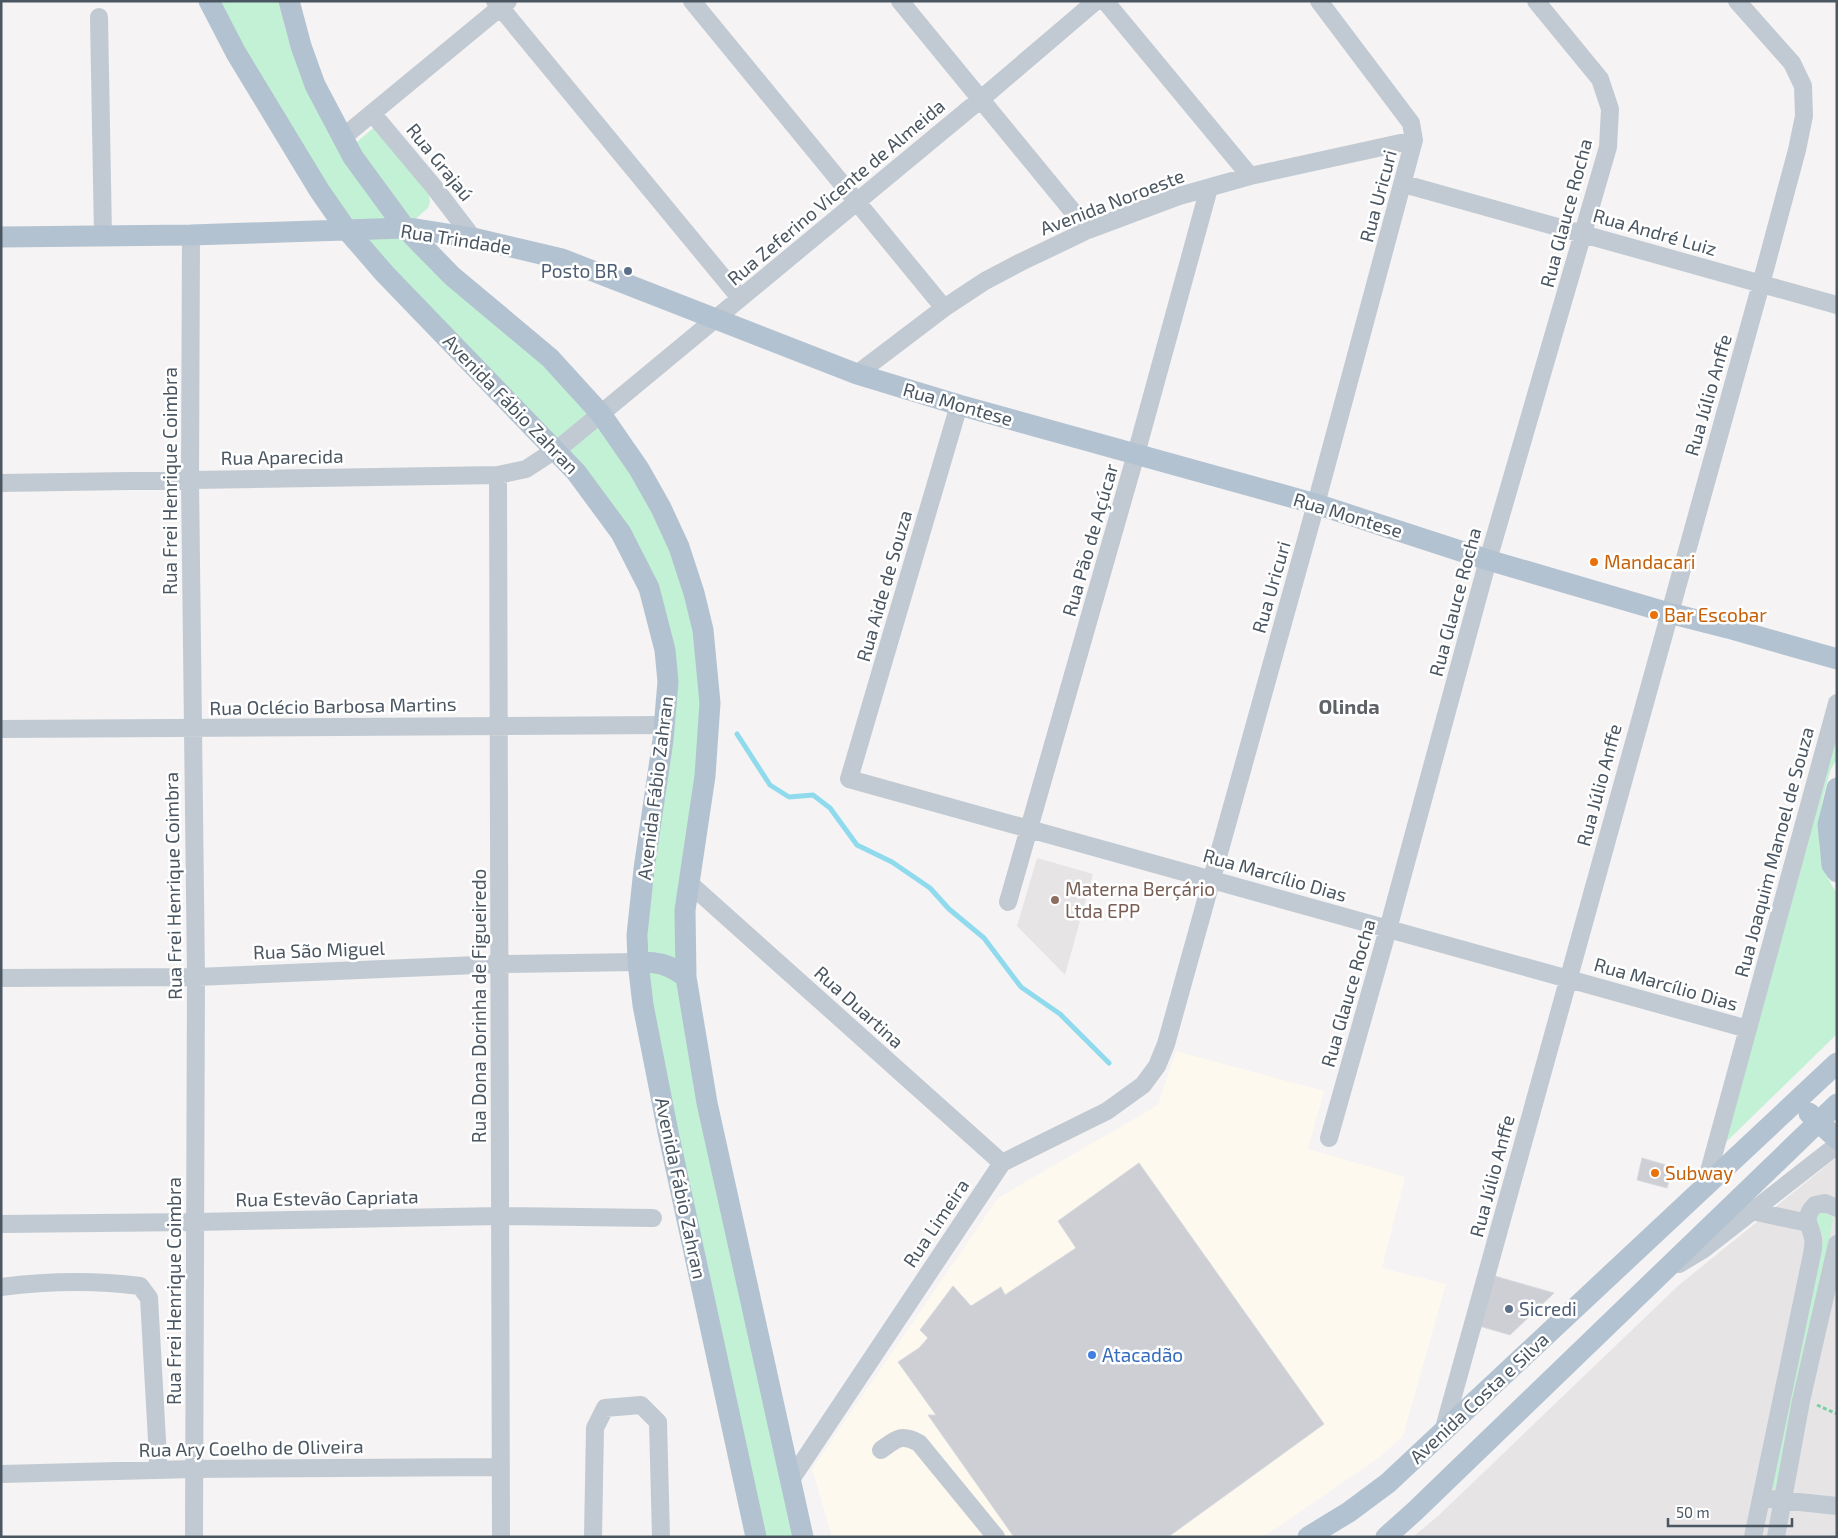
<svg xmlns="http://www.w3.org/2000/svg" width="1838" height="1538" font-family="'Exo 2',sans-serif">
  <style>
    .commercial { fill: #fdf9ef }
    .education { fill: #e6e4e5 }
    .green { fill: #c3f1d5 }
    .lines { fill: none; stroke-linecap: round; stroke-linejoin: round }
    .stream { stroke: #90daee; stroke-width: 5 }
    .building { fill: #cdcfd5; stroke: #d7d9de }
    .path { stroke: #7ad0a6; stroke-width: 3; stroke-dasharray: 4 2.5; stroke-linecap: butt }
    .minor { stroke: #c1cad2; stroke-width: 18 }
    .major { stroke: #b3c2d1; stroke-width: 21 }
    .service-dot { fill: #5c6f8a; stroke: #fff; stroke-width: 2 }
    .food-dot { fill: #e8710a; stroke: #fff; stroke-width: 2 }
    .education-dot { fill: #8d6e63; stroke: #fff; stroke-width: 2 }
    .shop-dot { fill: #3f7fe0; stroke: #fff; stroke-width: 2 }
    .labels { text-anchor: middle; stroke-width: 5; stroke-linejoin: round; paint-order: stroke }
    .street-label { font-size: 19px; fill: #4a5661; stroke: #fff }
    .service-label { font-size: 19px; fill: #4e5e75; stroke: #fff; text-anchor: end }
    .food-label { font-size: 19px; fill: #c56008; stroke: #fff; text-anchor: start }
    .education-label { font-size: 19px; fill: #785e54; stroke: #fff; text-anchor: start }
    .shop-label { font-size: 19px; fill: #366cbe; stroke: #fff; text-anchor: start }
    .neighbourhood-label { font-size: 20px; font-weight: bold; fill: #5f6368; stroke: #fff }
  </style>
  <rect width="100%" height="100%" fill="#f5f3f3"/>
  <path class="commercial" d="M1176,1051L1324,1091L1308,1149L1405,1177L1382,1268L1446,1284L1403,1436L1380,1457L1272,1531L1260,1537H832L812,1469L998,1198L1158,1105Z"/>
  <path class="education" d="M1037,858L1093,874L1065,975L1017,926Z
    M1837,1157V1537H1413L1438,1516L1679,1285Z"/>
  <path class="green" d="M214,1H278L291,49L395,226L352,227Z
    M377,125L428,186L430,202L428,208L413,221L352,146Z
    M357,234H403L514,336L592,415L559,443Z
    M597,424L632,470L689,592L704,703L679,912L796,1537H765L676,1130L645,965L672,648L567,452Z
    M1837,727C1837,737 1838,749 1837,758C1836,763 1831,767 1830,772C1818,812 1810,856 1837,893V1034L1723,1145Z
    M1823,1212L1831,1216L1833,1220L1779,1484L1776,1490L1773,1489L1772,1483L1823,1239C1822,1231 1817,1226 1816,1217L1819,1213Z"/>
  <g class="lines">
    <path class="stream" d="M737,734L770,785L789,797L813,795L830,808L857,845L892,862L930,888L949,909L984,938L1021,987L1060,1014L1109,1063"/>
  </g>
  <path class="building" d="M1642,1158L1673,1167L1667,1188L1637,1180Z
    M1139,1163L1324,1424L1168,1537H1014L928,1415H936L898,1362L919,1348L928,1338L920,1330L953,1286L971,1306L1001,1287L1005,1295L1076,1248L1058,1221Z
    M1491,1275L1554,1293L1510,1335L1476,1325Z"/>
  <g class="lines">
    <path class="path" d="M1817,1405L1837,1414"/>
    <path class="minor" d="M495,1L740,298
      M692,1L944,308
      M900,1L1088,230
      M1105,1L1250,176
      M99,17L103,236
      M372,113L434,187L473,238
      M342,138L508,1
      M1404,184L1837,305
      M191,235L190,480L196,977L194,1537
      M857,374L944,308L985,281L1021,262L1088,230L1179,196L1250,176L1414,140
      M959,405L849,779L1748,1029
      M498,475L501,1537
      M1,483L498,475L526,469L563,445L981,99L1096,1
      M1,729L665,725
      M689,883L1002,1163
      M1008,902L1136,454L1209,188
      M1,978L196,977L500,964L638,962
      M1329,1138L1388,929L1488,560L1608,147L1610,109L1600,79L1536,1
      M1705,1186L1837,703
      M1752,1211L1808,1223
      M1,1224L196,1222L500,1216L653,1218
      M1679,1264L1704,1249L1837,1145
      M1,1287C48,1281 93,1280 140,1286L149,1298L158,1458L157,1470
      M1443,1432L1761,284L1797,150L1804,116L1803,86L1792,63L1737,1
      M881,1450C896,1439 901,1433 919,1443L996,1537
      M1,1474L194,1469L501,1467
      M790,1481L1002,1163L1107,1111L1143,1085L1157,1066L1166,1044L1316,504L1414,140L1411,123L1319,1
      M1771,1499L1837,1506
      M593,1537L595,1428L605,1408L641,1405L658,1422L661,1537
      M1753,1537L1812,1254C1813,1249 1814,1243 1813,1238C1810,1223 1802,1219 1815,1205L1825,1203L1837,1208
      M1776,1537L1801,1401L1837,1244"/>
    <path class="major" d="M209,1L236,53L319,190L346,229L385,274L576,472L621,533L649,588L665,650L668,682L663,740L644,869L637,935L638,962L643,1005L668,1132L756,1537
      M289,1L301,46L315,85L353,157L405,228L452,276L550,358L601,414L639,469L661,508L679,547L694,593L703,630L710,703L705,776L685,910L686,977L707,1103L803,1537
      M1,237L191,235L405,228L416,229L473,238L562,259L857,374L959,405L1316,504L1488,560L1669,613L1728,628L1837,659
      M1837,788L1828,825L1832,865L1837,872
      M638,962C659,962 668,964 686,977
      M1809,1113L1837,1139
      M1308,1537L1349,1512L1388,1483L1837,1063
      M1386,1537L1415,1511L1837,1104"/>
  </g>
  <g class="service-dot">
    <circle cx="628" cy="271" r="5"/>
    <circle cx="1509" cy="1309" r="5"/>
  </g>
  <g class="food-dot">
    <circle cx="1594" cy="562" r="5"/>
    <circle cx="1654" cy="615" r="5"/>
    <circle cx="1655" cy="1173" r="5"/>
  </g>
  <circle class="education-dot" cx="1055" cy="900" r="5"/>
  <circle class="shop-dot" cx="1092" cy="1355" r="5"/>
  <g class="labels">
    <g class="street-label">
      <text transform="translate(440 162) rotate(51)" y="7">Rua Grajaú</text>
      <text transform="translate(836 192) rotate(-40)" y="7">Rua Zeferino Vicente de Almeida</text>
      <text transform="translate(1378 196) rotate(-75)" y="7">Rua Uricuri</text>
      <text transform="translate(1112 202) rotate(-21)" y="7">Avenida Noroeste</text>
      <text transform="translate(1566 213) rotate(-75)" y="7">Rua Glauce Rocha</text>
      <text transform="translate(1655 232) rotate(16)" y="7">Rua André Luiz</text>
      <text transform="translate(456 239) rotate(9)" y="7">Rua Trindade</text>
      <text transform="translate(1708 395) rotate(-74)" y="7">Rua Júlio Anffe</text>
      <text transform="translate(511 404) rotate(46)" y="7">Avenida Fábio Zahran</text>
      <text transform="translate(958 404) rotate(16)" y="7">Rua Montese</text>
      <text transform="translate(282 457) rotate(-1)" y="7">Rua Aparecida</text>
      <text transform="translate(170 481) rotate(-90)" y="7">Rua Frei Henrique Coimbra</text>
      <text transform="translate(1348 515) rotate(17)" y="7">Rua Montese</text>
      <text transform="translate(1090 540) rotate(-74)" y="7">Rua Pão de Açúcar</text>
      <text transform="translate(884 586) rotate(-74)" y="7">Rua Aide de Souza</text>
      <text transform="translate(1271 587) rotate(-74)" y="7">Rua Uricuri</text>
      <text transform="translate(1455 602) rotate(-75)" y="7">Rua Glauce Rocha</text>
      <text transform="translate(333 706) rotate(-1)" y="7">Rua Oclécio Barbosa Martins</text>
      <text transform="translate(1599 785) rotate(-75)" y="7">Rua Júlio Anffe</text>
      <text transform="translate(655 788) rotate(-83)" y="7">Avenida Fábio Zahran</text>
      <text transform="translate(1774 852) rotate(-75)" y="7">Rua Joaquim Manoel de Souza</text>
      <text transform="translate(1275 875) rotate(16)" y="7">Rua Marcílio Dias</text>
      <text transform="translate(173 886) rotate(-91)" y="7">Rua Frei Henrique Coimbra</text>
      <text transform="translate(319 950) rotate(-2)" y="7">Rua São Miguel</text>
      <text transform="translate(1666 984) rotate(16)" y="7">Rua Marcílio Dias</text>
      <text transform="translate(1348 993) rotate(-74)" y="7">Rua Glauce Rocha</text>
      <text transform="translate(479 1006) rotate(-90)" y="7">Rua Dona Dorinha de Figueiredo</text>
      <text transform="translate(859 1007) rotate(42)" y="7">Rua Duartina</text>
      <text transform="translate(1492 1176) rotate(-75)" y="7">Rua Júlio Anffe</text>
      <text transform="translate(681 1188) rotate(78)" y="7">Avenida Fábio Zahran</text>
      <text transform="translate(327 1198) rotate(-1)" y="7">Rua Estevão Capriata</text>
      <text transform="translate(936 1223) rotate(-56)" y="7">Rua Limeira</text>
      <text transform="translate(174 1291) rotate(-90)" y="7">Rua Frei Henrique Coimbra</text>
      <text transform="translate(1479 1398) rotate(-43)" y="7">Avenida Costa e Silva</text>
      <text transform="translate(251 1448) rotate(-1)" y="7">Rua Ary Coelho de Oliveira</text>
    </g>
    <g class="service-label">
      <text x="618" y="278">Posto BR</text>
      <text x="1519" y="1316" text-anchor="start">Sicredi</text>
    </g>
    <g class="food-label">
      <text x="1604" y="569">Mandacari</text>
      <text x="1664" y="622">Bar Escobar</text>
      <text x="1665" y="1180">Subway</text>
    </g>
    <g class="education-label">
      <text x="1065" y="896">Materna Berçário<tspan x="1065" dy="22">Ltda EPP</tspan></text>
    </g>
    <g class="shop-label">
      <text x="1102" y="1362">Atacadão</text>
    </g>
    <g class="neighbourhood-label">
      <text x="1349" y="714">Olinda</text>
    </g>
  </g>
  <rect width="1838" height="1538" fill="none" stroke="#4a5661" stroke-width="5"/>
  <path d="M1668 1518v8h124v-8" fill="none" stroke="#4a5661" stroke-width="2.5"/>
  <text x="1676" y="1518" font-size="15" fill="#4a5661" stroke="#ffffff" stroke-width="4" paint-order="stroke">50 m</text>
</svg>
